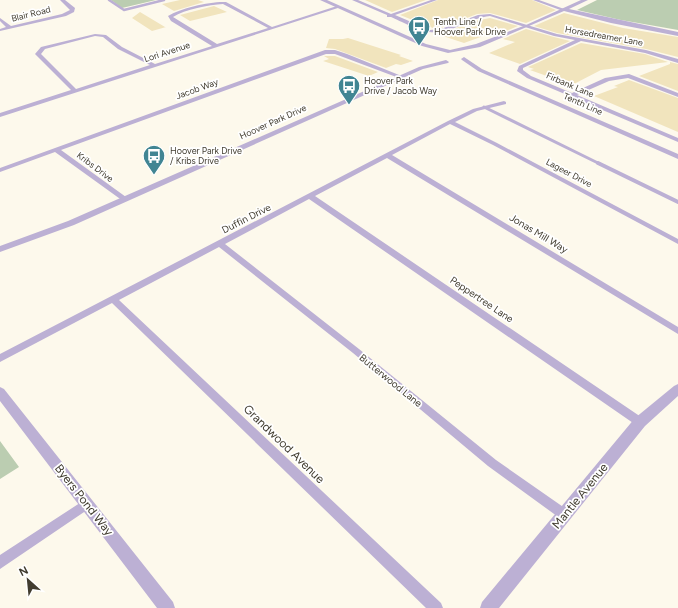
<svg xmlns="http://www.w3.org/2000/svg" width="678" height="608" font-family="Figtree,sans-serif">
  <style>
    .green { fill: #bbcdb1 }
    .building { fill: #f1e4bd }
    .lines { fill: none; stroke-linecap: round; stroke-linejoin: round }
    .service-far2 { stroke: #bcb0d4; stroke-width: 2.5 }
    .service-far1 { stroke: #bcb0d4; stroke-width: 3 }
    .service { stroke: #bcb0d4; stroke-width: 4 }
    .minor { fill: #bcb0d4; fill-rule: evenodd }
    .tertiary { fill: #bcb0d4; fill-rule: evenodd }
    .labels { text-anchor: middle; stroke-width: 3.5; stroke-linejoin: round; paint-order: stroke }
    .far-street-label { font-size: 9px; fill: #413c2f; stroke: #fff }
    .far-poi-label { font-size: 9px; fill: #413c2f; stroke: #fff; text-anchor: start }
    .street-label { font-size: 10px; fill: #413c2f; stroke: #fff }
    .near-street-label { font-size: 12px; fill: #413c2f; stroke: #fff }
  </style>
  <rect width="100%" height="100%" fill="#fdf9ec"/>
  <path class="green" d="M111,0H156L122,8Z
    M597,0H678V30L621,20L577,10Z
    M0,441L19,467L0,479Z"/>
  <path class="building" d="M180,0H198L204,2L174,11L162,4Z
    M365,0H426L392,12Z
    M438,0H532L556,10L526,23L490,13L477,14L441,28H433L400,15Z
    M214,6L227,12L190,21L180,15Z
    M140,12L165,27H166L152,31L132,18Z
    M564,13L623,28L678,37V57L646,49L557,33L534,26Z
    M490,18L518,26L494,36L489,34L464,43L443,36L449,34L445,32L475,21Z
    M526,29L554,37L570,41L520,64L489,53L515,42L503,39Z
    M348,38L401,55L399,56L413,61L401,65L396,64L386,68L335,49L326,48L329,39H343Z
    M581,43L645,54L668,62L601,70L570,86L555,81L558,80L530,70L534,69L528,67Z
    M324,56H335L378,72L369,76L323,61L329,59Z
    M670,62L678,64V91L639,76L670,64Z
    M629,80L678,98V132L594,96L618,87L614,86Z"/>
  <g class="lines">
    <path class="service-far2" d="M109,0L124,10L164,0"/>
    <path class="service-far1" d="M484,107L600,164"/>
    <path class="service" d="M598,163L678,202"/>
    <path class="minor" d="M60,0H65L75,8L74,12L66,16L0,31V29L6,27L0,21V18L11,26L62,14L70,10Z
      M352,0H358L391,14L431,0H437L395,15L430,30L441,29L478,15L490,14L557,34L646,50L678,59V63L645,53L581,41L523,68V70L531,76L572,93L605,78L629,74L678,93V97L628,78L609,81L577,95L678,138V142L527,78L517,71L519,66L575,40L554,36L490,16C469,18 450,35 429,32C420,31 400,21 391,17H387V15Z
      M533,0H539L567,10L563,11Z
      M226,2L272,27L337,6L341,7L0,117V113L71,90L35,54L41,47L95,34L106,35L122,47L155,64L212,46L171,21L168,16C181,8 211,1 226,2ZM223,4L268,28L217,44L173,17C185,9 209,5 223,4ZM95,36L103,37L118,49L150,65L76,89L41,54L45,49Z
      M325,50H335L347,54L404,77L399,78L335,54H326L61,150L126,197V201H123L55,152L0,172V168Z
      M504,101L506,102V104L477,111L455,122L497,143L678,239V244L493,145L450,124L392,155L678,327V334L387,158L315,196L644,419L645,422L644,425L640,426L636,425L309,199L225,244L359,349L496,460L569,511L571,515L569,519L565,521L561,519L488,466L353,353L219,247L119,300L441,603L443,608H426L112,303L0,362V354L448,121L473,109Z
      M86,499L90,500L92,504L90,508L0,569V555Z"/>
    <path class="tertiary" d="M320,0H327L426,44L450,50L476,44L526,25L581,0H588L569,9L678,32V36L611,23L564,11L480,47L448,53L422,46Z
      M464,57L482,69L678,154V159L478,71L462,60L461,59Z
      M446,60L449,62L448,63L423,69L74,225L0,252V246L68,221L419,67Z
      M678,384V396L645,426L499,608H480L482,602L635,418L674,386Z
      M0,387L4,389L173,602L175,608H157L0,401Z"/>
  </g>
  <defs>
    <g id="bus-pin" transform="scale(1.15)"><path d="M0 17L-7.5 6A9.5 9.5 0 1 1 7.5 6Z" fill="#418593" stroke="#fff"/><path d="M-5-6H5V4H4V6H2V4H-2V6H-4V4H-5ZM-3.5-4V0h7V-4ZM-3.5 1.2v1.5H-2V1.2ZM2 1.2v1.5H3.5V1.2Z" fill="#fff"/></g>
  </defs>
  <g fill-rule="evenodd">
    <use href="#bus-pin" x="419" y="27"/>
    <use href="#bus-pin" x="349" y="86"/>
    <use href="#bus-pin" x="154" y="156"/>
  </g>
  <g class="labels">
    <g class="far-street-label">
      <text transform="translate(31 14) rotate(-14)" y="3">Blair Road</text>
      <text transform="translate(604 36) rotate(10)" y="3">Horsedreamer Lane</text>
      <text transform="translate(167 52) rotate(-18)" y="3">Lori Avenue</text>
      <text transform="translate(570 85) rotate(23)" y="3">Firbank Lane</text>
      <text transform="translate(197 89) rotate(-20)" y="3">Jacob Way</text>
      <text transform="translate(583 104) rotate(24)" y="3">Tenth Line</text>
      <text transform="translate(273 122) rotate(-24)" y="3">Hoover Park Drive</text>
      <text transform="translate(95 167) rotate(37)" y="3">Kribs Drive</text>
      <text transform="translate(569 173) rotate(28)" y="3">Lageer Drive</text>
    </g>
    <g class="far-poi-label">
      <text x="434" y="25">Tenth Line /<tspan x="434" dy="10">Hoover Park Drive</tspan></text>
      <text x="364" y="84">Hoover Park<tspan x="364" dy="10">Drive / Jacob Way</tspan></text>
      <text x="170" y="154">Hoover Park Drive<tspan x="170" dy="10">/ Kribs Drive</tspan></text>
    </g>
    <g class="street-label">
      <text transform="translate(246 218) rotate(-27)" y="4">Duffin Drive</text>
      <text transform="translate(539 233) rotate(31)" y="4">Jonas Mill Way</text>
      <text transform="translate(482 299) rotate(34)" y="4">Peppertree Lane</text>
      <text transform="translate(391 380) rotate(39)" y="4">Butterwood Lane</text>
    </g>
    <g class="near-street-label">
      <text transform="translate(284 444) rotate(44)" y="4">Grandwood Avenue</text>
      <text transform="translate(580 496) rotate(-51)" y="4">Mantle Avenue</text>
      <text transform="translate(84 500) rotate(52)" y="4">Byers Pond Way</text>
    </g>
  </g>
  <g transform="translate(28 580) rotate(333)" stroke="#ffffff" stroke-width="3" paint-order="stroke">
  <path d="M0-3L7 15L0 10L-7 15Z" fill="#413c2f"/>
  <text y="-6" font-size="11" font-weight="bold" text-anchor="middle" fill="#413c2f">N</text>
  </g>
</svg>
